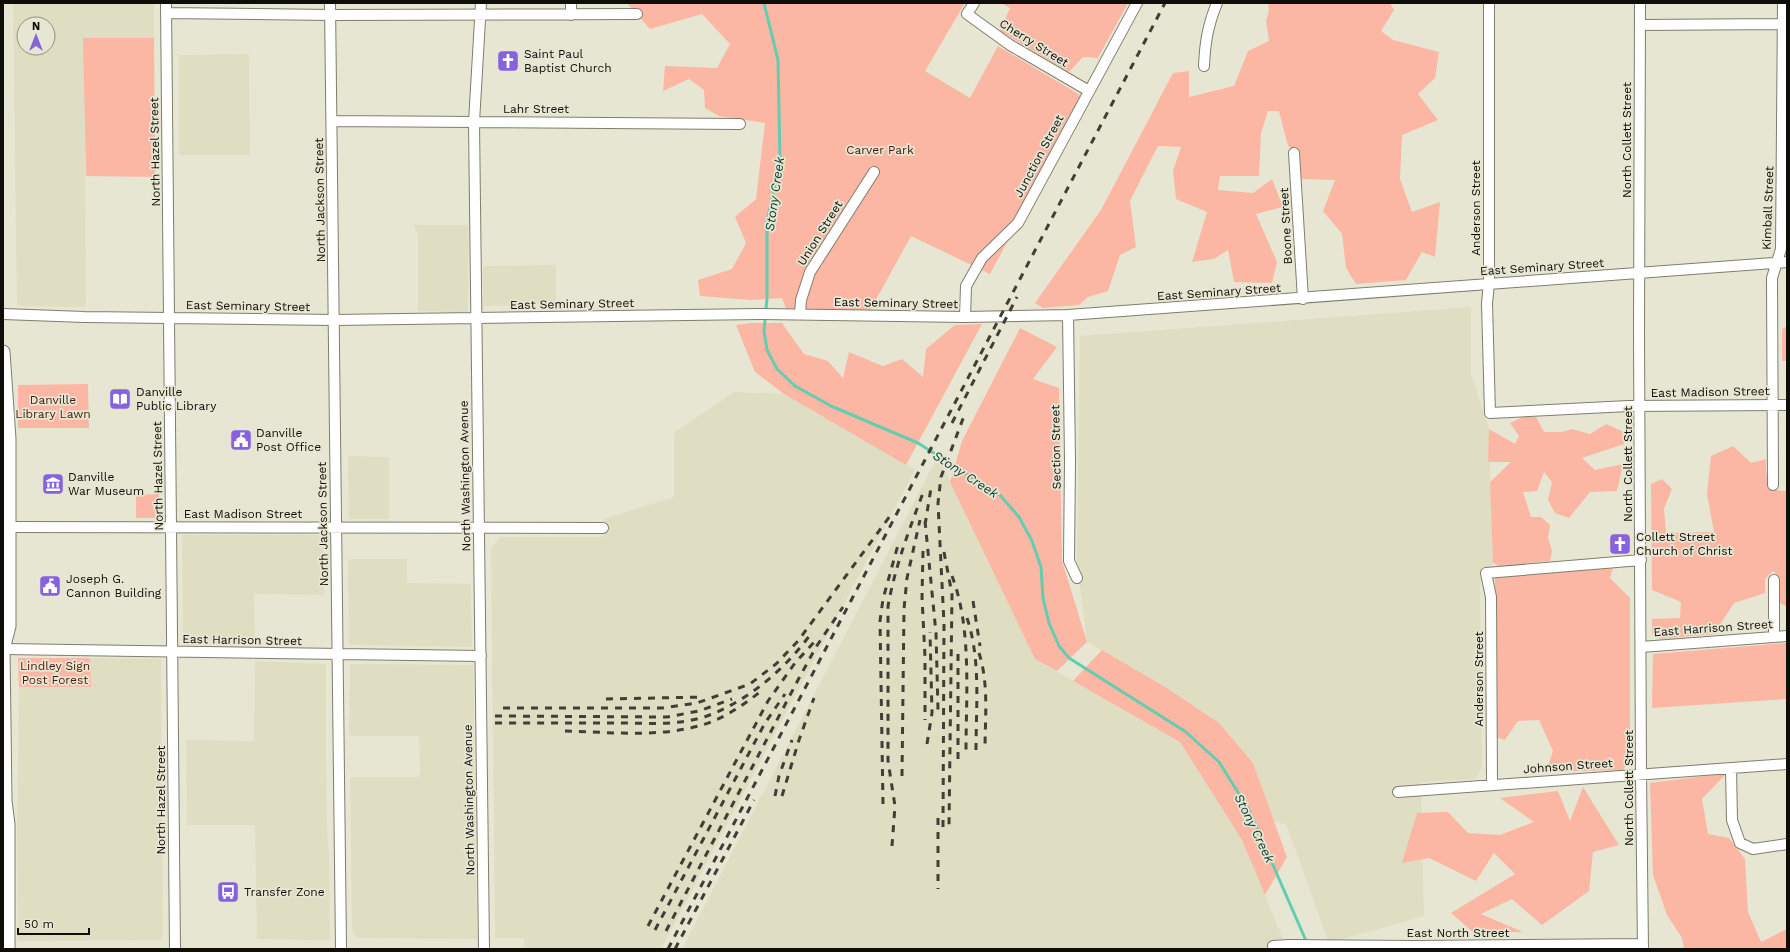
<svg xmlns="http://www.w3.org/2000/svg" width="1790" height="952" font-family="'Work Sans',sans-serif">
  <style>
    .built { fill: #dfddc2; fill-rule: evenodd }
    .green { fill: #fcb7a4 }
    .lines { fill: none; stroke-linecap: round; stroke-linejoin: round }
    .stream { stroke: #63cdaf; stroke-width: 3 }
    .minor-casing { stroke: #7f7e6d; stroke-width: 12 }
    .major-casing { stroke: #7f7e6d; stroke-width: 15 }
    .minor { stroke: #fff; stroke-width: 10 }
    .major { stroke: #fff; stroke-width: 13 }
    .rail { stroke: #403f36; stroke-width: 3; stroke-dasharray: 7 7; stroke-linecap: butt }
    .labels { text-anchor: middle; stroke-width: 3.5; stroke-linejoin: round; paint-order: stroke }
    .street-label { font-size: 12px; fill: #0e0d07; stroke: #e7e6d3 }
    .poi-label { font-size: 12px; fill: #0e0d07; stroke: #e7e6d3; text-anchor: start }
    .park-label { font-size: 12px; fill: #4c180a; stroke: #e7e6d3 }
    .water-label { font-size: 13px; font-style: italic; fill: #0b3c30; stroke: #e7e6d3 }
  </style>
  <rect width="100%" height="100%" fill="#e7e6d3"/>
  <path class="built" d="M13,3H154V38H84L86,307L17,306ZM24,24H48V48H24Z
    M249,54L250,155H179V55Z
    M413,225H468V312L418,311V234Z
    M556,265V304L483,306V266Z
    M1471,307V374L1489,429L1493,563L1480,583L1482,767L1476,779L1421,782L1424,916L1329,943L1286,824L1273,821L1253,763L1219,723L1167,688L1087,642L1077,561L1080,336Z
    M734,392L784,394L915,470L661,949H524V938H495L491,549L500,537H604V519L674,497V433Z
    M348,456L389,457V519H349Z
    M938,456L1035,659L1180,742L1242,840L1287,949H682Z
    M182,535H323L324,595L254,594L255,642L183,641Z
    M348,559H407V583L471,584L472,647L349,645Z
    M90,658L161,659L163,936L160,940L18,941L17,824L19,687H91Z
    M255,661L326,664V756L327,825L329,859L330,940L257,939L255,825H187L186,740L254,741Z
    M350,664L473,665L477,939L358,938L352,931L350,777H419L420,771L419,736H349Z"/>
  <path class="green" d="M627,3H965L925,71L970,98L998,46L1085,98L990,274L911,236L867,316L788,314L782,298L751,300L700,296L698,280L732,269L746,243L735,217L756,199L765,123L719,116L705,108L704,90L689,79L663,91L665,66L717,68L730,44L702,14L650,29Z
    M1001,3H1128L1098,58L1083,57L1069,72L1000,31L1010,8Z
    M1268,3H1390L1394,10L1381,31L1393,40L1439,52L1435,78L1418,94L1438,120L1402,135L1400,179L1412,212L1440,202L1435,257L1422,252L1406,280L1356,284L1346,268L1342,234L1323,211L1335,180L1300,179L1299,154L1288,146L1279,111H1268L1261,133L1259,176H1220L1218,190L1253,193L1272,179L1283,207L1256,214L1277,262L1272,283L1234,282L1228,250L1214,259L1192,262L1207,212L1176,199L1173,171L1181,147L1158,146L1130,201L1136,247L1120,255L1108,291L1088,297L1079,305L1043,308L1035,303L1101,210L1173,73L1189,71V97L1234,86L1248,51L1269,41L1266,21L1269,11Z
    M83,38H154L155,177L86,176Z
    M751,323H782L804,354L828,361L843,378L849,352L883,366L902,359L923,377L926,349L955,325L982,324L906,465L784,394L755,372L736,325Z
    M1787,326V361H1782V329Z
    M1020,328L1057,347L1033,379L1059,388L1062,561L1087,642L1057,671L1035,659L950,482L962,441Z
    M88,384L89,428H18V385Z
    M1525,416L1536,417L1544,432H1562L1572,429L1590,434L1606,424L1622,431L1624,444L1582,458L1595,470L1623,464L1617,491L1590,492L1569,518L1555,513L1548,500L1552,482L1544,472L1537,491L1523,492L1531,517H1541L1550,525L1548,538L1552,551L1550,561L1499,566L1493,563L1490,482L1511,462H1488L1489,429L1515,444L1519,436L1510,423Z
    M1733,446L1751,463L1766,459V473L1770,490L1787,491V607L1780,603V578L1773,571L1765,579V593L1734,603L1714,634L1660,639L1652,634V619L1680,618L1681,602L1652,590L1651,484L1662,479L1672,489L1664,509L1666,533L1714,532L1707,494L1711,456Z
    M159,494V518H136V495Z
    M1613,567L1610,578L1630,598V757L1623,770L1546,772L1553,751L1539,720L1518,721L1505,740L1496,737L1495,577Z
    M1787,643V699L1652,708L1653,654Z
    M1102,650L1167,688L1219,723L1253,763L1287,857L1265,895L1242,840L1180,742L1073,681Z
    M18,658H90L91,687H19Z
    M1727,773L1702,799L1708,834L1729,838L1745,859L1748,912L1761,942L1787,929V949H1684L1682,938L1667,915L1653,875L1650,783Z
    M1583,787L1619,845L1593,852L1589,891L1542,925L1512,899L1481,914L1523,932L1474,933L1451,913L1515,874L1494,853L1476,881L1429,858L1402,863L1417,813L1448,812L1468,833L1500,835L1534,822L1500,798L1558,791L1570,821Z"/>
  <g class="lines">
    <path class="stream" d="M764,3L778,60L780,163L767,221V298L764,331L767,350L777,369L795,386L831,406L918,443L1000,495L1019,517L1032,541L1041,567L1043,598L1049,623L1059,646L1069,658L1186,732L1219,762L1249,810L1307,943"/>
    <g class="minor-casing">
      <path id="minor" d="M166,3L175,949
        M330,3L341,949
        M481,3L474,122L484,949
        M974,3L967,14L1010,45L1089,91
        M1489,3V284L1487,303L1490,413L1629,406L1787,405
        M1640,3L1639,334L1641,774L1643,949
        M166,13L330,15L637,14
        M571,15V3
        M1640,25L1787,24
        M1204,66C1205,42 1208,25 1217,3
        M332,121L740,124
        M1294,153L1303,299
        M3,314L84,317L334,320L759,314L965,317L1068,315L1787,262
        M800,314L801,300L810,272L874,172
        M1068,315L1070,460L1069,561L1077,578
        M965,317L966,286L982,258L1018,223L1137,3
        M1773,485L1772,278L1781,249L1783,3
        M3,527L603,528
        M1774,580V637
        M1641,647L1787,636
        M3,649L481,656
        M1731,768L1732,820L1740,843L1753,849L1787,844
        M1492,784L1491,597L1486,573L1641,560
        M1398,792L1787,764
        M1274,949L1273,946L1289,945L1413,946L1643,944"/>
    </g>
    <g class="major-casing">
      <path id="major" d="M3,352L9,439V626L3,649
        M3,648L5,801L8,824V949"/>
    </g>
    <use href="#minor" class="minor"/>
    <use href="#major" class="major"/>
    <path class="rail" d="M952,423L1017,297
      M925,521L936,633L938,710
      M925,525L931,488
      M923,551L922,597L925,657V720
      M944,552L952,594L949,825
      M952,576C972,628 966,696 966,751
      M973,601L980,646
      M967,618C981,660 976,706 976,750
      M979,653C989,684 985,718 985,750
      M958,654V762
      M606,699L704,697
      M503,708H662L697,703L750,684L776,664L798,641L893,512
      M495,716L667,717L699,711L732,699
      M495,723C536,723 576,723 616,723C646,723 679,726 707,716C748,701 785,669 810,635
      M565,731C610,732 658,738 702,725C723,719 742,706 760,692
      M927,744L932,713L930,632
      M902,776L904,609L907,578L920,520
      M775,796L779,776L792,740
      M782,796L799,740L814,698
      M883,804L880,621L883,599L898,545
      M938,818V889
      M943,827L944,624L938,503L941,477L964,416
      M892,846L895,806L888,761V606C895,567 909,530 923,493
      M648,926L768,701L795,663L817,639
      M655,930L765,723L785,694
      M666,931L798,680L816,647L843,607
      M668,949L1165,3
      M675,949L754,800"/>
  </g>
  <defs>
    <g id="church-square" transform="scale(1.15)"><rect x="-9" y="-9" width="18" height="18" rx="4" fill="#8662dd" stroke="#e7e6d3"/><path d="M-1.2-6h2.4v3.5h3.3v2.4h-3.3V6h-2.4V-.1h-3.3v-2.4h3.3Z" fill="#fff"/></g>
    <g id="library-square" transform="scale(1.15)"><rect x="-9" y="-9" width="18" height="18" rx="4" fill="#8662dd" stroke="#e7e6d3"/><path d="M-6-4Q-3-5.5-.7-3.5V5Q-3 3-6 4ZM6-4Q3-5.5 .7-3.5V5Q3 3 6 4Z" fill="#fff"/></g>
    <g id="civic-square" transform="scale(1.15)"><rect x="-9" y="-9" width="18" height="18" rx="4" fill="#8662dd" stroke="#e7e6d3"/><path d="M-.6-6.5H3V-4.5H.6V-3L4-1V1h2V6H-6V1h2V-1L-.6-3ZM-1.2 2.5V6h2.4V2.5Z" fill="#fff"/></g>
    <g id="museum-square" transform="scale(1.15)"><rect x="-9" y="-9" width="18" height="18" rx="4" fill="#8662dd" stroke="#e7e6d3"/><path d="M0-6L6-3V-2H-6V-3ZM-5-1h2V3h-2ZM-1-1h2V3h-2ZM3-1h2V3H3ZM-6 4H6V6H-6Z" fill="#fff"/></g>
    <g id="bus-square" transform="scale(1.15)"><rect x="-9" y="-9" width="18" height="18" rx="4" fill="#8662dd" stroke="#e7e6d3"/><path d="M-5-6H5V4H4V6H2V4H-2V6H-4V4H-5ZM-3.5-4V0h7V-4ZM-3.5 1.2v1.5H-2V1.2ZM2 1.2v1.5H3.5V1.2Z" fill="#fff"/></g>
  </defs>
  <g fill-rule="evenodd">
    <use href="#church-square" x="508" y="61"/>
    <use href="#library-square" x="120" y="399"/>
    <use href="#civic-square" x="241" y="440"/>
    <use href="#museum-square" x="53" y="484"/>
    <use href="#church-square" x="1620" y="544"/>
    <use href="#civic-square" x="50" y="586"/>
    <use href="#bus-square" x="228" y="892"/>
  </g>
  <g class="labels">
    <g class="street-label">
      <text transform="translate(1034 43) rotate(32)" y="4">Cherry Street</text>
      <text x="536" y="113">Lahr Street</text>
      <text transform="translate(1627 140) rotate(-90)" y="4">North Collett Street</text>
      <text transform="translate(155 152) rotate(-91)" y="4">North Hazel Street</text>
      <text transform="translate(1039 156) rotate(-62)" y="4">Junction Street</text>
      <text transform="translate(320 200) rotate(-91)" y="4">North Jackson Street</text>
      <text transform="translate(1476 208) rotate(-90)" y="4">Anderson Street</text>
      <text transform="translate(1768 208) rotate(-88)" y="4">Kimball Street</text>
      <text transform="translate(1286 226) rotate(-93)" y="4">Boone Street</text>
      <text transform="translate(820 233) rotate(-58)" y="4">Union Street</text>
      <text transform="translate(1542 267) rotate(-4)" y="4">East Seminary Street</text>
      <text transform="translate(1219 292) rotate(-4)" y="4">East Seminary Street</text>
      <text transform="translate(896 303) rotate(1)" y="4">East Seminary Street</text>
      <text transform="translate(572 304) rotate(-1)" y="4">East Seminary Street</text>
      <text transform="translate(248 306) rotate(1)" y="4">East Seminary Street</text>
      <text transform="translate(1710 392) rotate(-1)" y="4">East Madison Street</text>
      <text transform="translate(1056 447) rotate(-91)" y="4">Section Street</text>
      <text transform="translate(1628 464) rotate(-90)" y="4">North Collett Street</text>
      <text transform="translate(158 476) rotate(-91)" y="4">North Hazel Street</text>
      <text transform="translate(465 476) rotate(-91)" y="4">North Washington Avenue</text>
      <text x="243" y="518">East Madison Street</text>
      <text transform="translate(323 524) rotate(-91)" y="4">North Jackson Street</text>
      <text transform="translate(1713 628) rotate(-4)" y="4">East Harrison Street</text>
      <text transform="translate(242 640) rotate(1)" y="4">East Harrison Street</text>
      <text transform="translate(1479 679) rotate(-90)" y="4">Anderson Street</text>
      <text transform="translate(1568 766) rotate(-4)" y="4">Johnson Street</text>
      <text transform="translate(1629 788) rotate(-90)" y="4">North Collett Street</text>
      <text transform="translate(161 800) rotate(-90)" y="4">North Hazel Street</text>
      <text transform="translate(469 800) rotate(-91)" y="4">North Washington Avenue</text>
      <text x="1458" y="937">East North Street</text>
    </g>
    <g class="poi-label">
      <text x="524" y="58">Saint Paul<tspan x="524" dy="14">Baptist Church</tspan></text>
      <text x="136" y="396">Danville<tspan x="136" dy="14">Public Library</tspan></text>
      <text x="256" y="437">Danville<tspan x="256" dy="14">Post Office</tspan></text>
      <text x="68" y="481">Danville<tspan x="68" dy="14">War Museum</tspan></text>
      <text x="1636" y="541">Collett Street<tspan x="1636" dy="14">Church of Christ</tspan></text>
      <text x="66" y="583">Joseph G.<tspan x="66" dy="14">Cannon Building</tspan></text>
      <text x="244" y="896">Transfer Zone</text>
    </g>
    <g class="park-label">
      <text x="880" y="154">Carver Park</text>
      <text x="53" y="404">Danville<tspan x="53" dy="14">Library Lawn</tspan></text>
      <text x="55" y="670">Lindley Sign<tspan x="55" dy="14">Post Forest</tspan></text>
    </g>
    <g class="water-label">
      <text transform="translate(774 194) rotate(-82)" y="5">Stony Creek</text>
      <text transform="translate(966 474) rotate(33)" y="5">Stony Creek</text>
      <text transform="translate(1255 828) rotate(64)" y="5">Stony Creek</text>
    </g>
  </g>
  <rect width="1790" height="952" fill="none" stroke="#0e0d07" stroke-width="8"/>
  <g transform="translate(36 36)"><circle r="19" fill="#e7e6d3" stroke="#908f81"/>
  <path d="M0-3L7 15L0 10L-7 15Z" fill="#8662dd"/>
  <text y="-6" font-size="11" font-weight="bold" text-anchor="middle" fill="#0e0d07">N</text>
  </g>
  <path d="M18 928v6h71v-6" fill="none" stroke="#0e0d07" stroke-width="2"/>
  <text x="24" y="928" font-size="12" fill="#0e0d07" stroke="#e7e6d3" stroke-width="3" paint-order="stroke">50 m</text>
</svg>
